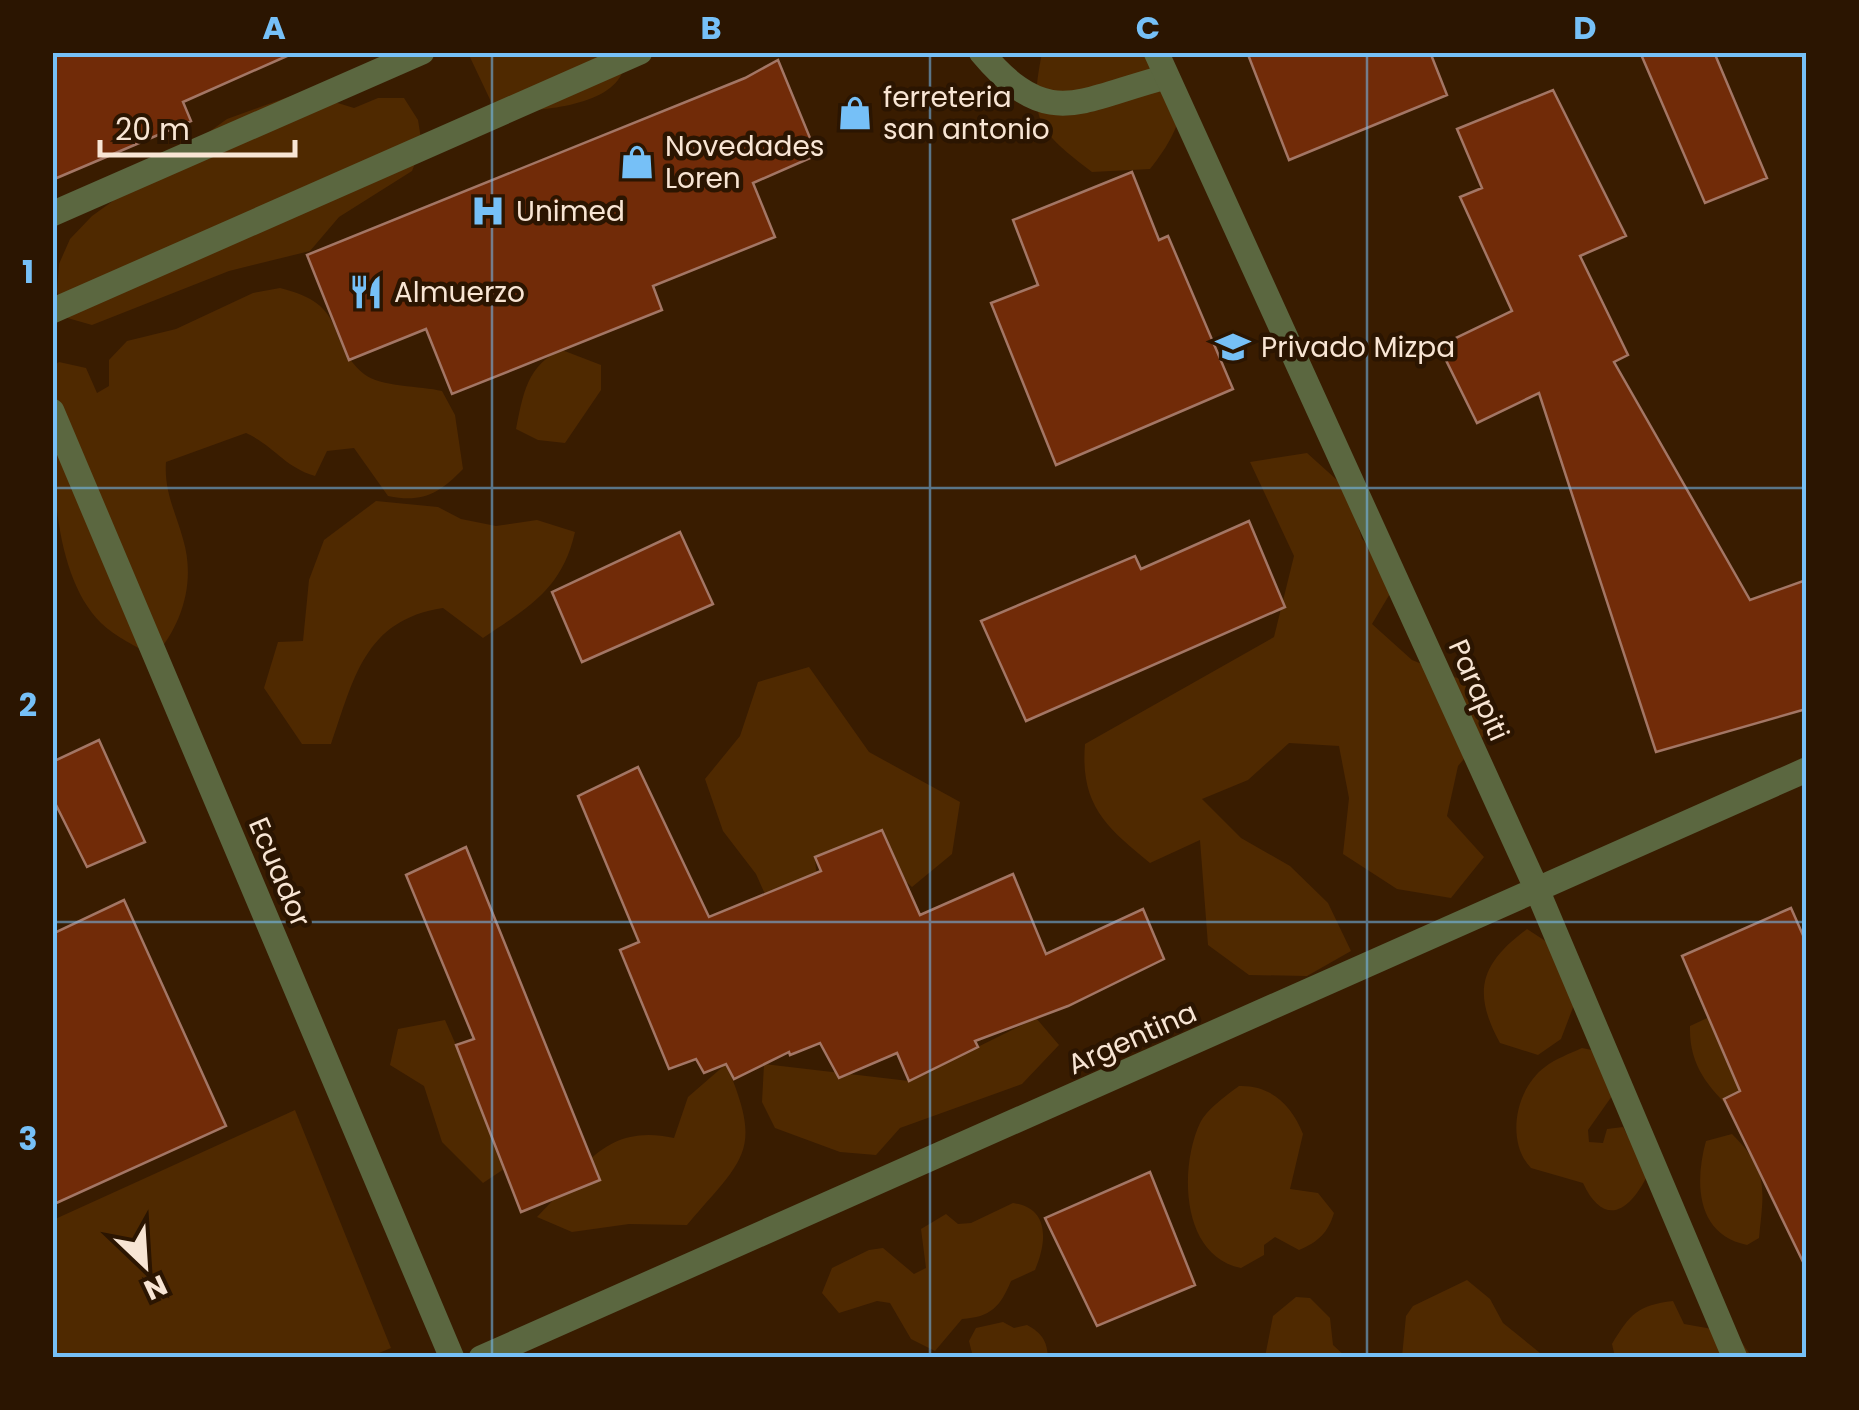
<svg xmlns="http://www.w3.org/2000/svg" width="1859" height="1410" font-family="Poppins,sans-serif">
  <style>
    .green { fill: #4f2900 }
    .building { fill: #712b08; stroke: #a37665; stroke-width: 2.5 }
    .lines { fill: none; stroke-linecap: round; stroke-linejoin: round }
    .service { stroke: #5b6740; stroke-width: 25 }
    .minor { stroke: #5b6740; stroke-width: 25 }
    .tertiary { stroke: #5b6740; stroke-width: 25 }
    .grid { fill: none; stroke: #76c0f7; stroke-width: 2.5; stroke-opacity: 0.55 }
    .labels { text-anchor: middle; stroke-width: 9; stroke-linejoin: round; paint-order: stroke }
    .poi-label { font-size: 28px; fill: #f8e5d4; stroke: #2b1501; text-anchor: start }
    .street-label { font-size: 28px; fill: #f8e5d4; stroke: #2b1501 }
    .neatline { fill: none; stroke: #76c0f7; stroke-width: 4 }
    .grid-label { font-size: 32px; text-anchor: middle; font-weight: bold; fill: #76c0f7 }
  </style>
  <rect width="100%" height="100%" fill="#391c00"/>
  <path class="green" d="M468,53H624C634,108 529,113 495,110Z
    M1042,53H1163C1197,92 1180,132 1150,169L1092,172C1039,131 1028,122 1042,53Z
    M302,92L354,108L378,98H404L418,120L422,145L412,171L339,217L310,251L229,271L92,325L64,317L57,291L59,264L70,239L92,216L227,119Z
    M280,288C351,305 323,339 364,374C380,387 421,386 442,391L455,415L463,469C439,494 422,503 388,496L354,448L327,451L315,476C283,466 276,447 246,433L166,462C164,492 175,510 183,539C196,582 182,625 154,657C138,647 115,637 101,623C45,567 53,440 52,367L59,362L86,368L97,393L109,386V360L127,341L176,329L253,293Z
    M562,350L601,365V390L565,443L538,440L516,429C523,395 527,364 562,350Z
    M1307,453L1347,489L1362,539L1401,575L1372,624L1412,660L1462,680L1492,726L1458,766L1447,816L1484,857L1451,898L1397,889L1343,854L1349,798L1339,746L1289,743L1248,780L1202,799L1241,838L1290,866L1328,903L1351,951L1307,976L1249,975L1208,945L1200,840L1150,863C1106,827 1080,805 1085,744L1274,637L1294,556L1250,462Z
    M376,501L438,507L461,519L496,526L537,520L575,532C562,589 529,607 483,638L443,608C364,620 354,679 331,744H302L264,688L278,642L303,641L309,580L324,540Z
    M809,667L869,752L960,802L952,854L912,887L872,851L815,857L817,882L777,921L756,874L723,831L705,779L740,736L758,682Z
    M1527,929L1550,944L1580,989L1561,1039L1538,1055L1500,1043C1472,992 1480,964 1527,929Z
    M1718,1013L1798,1031L1806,1046V1077L1798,1086L1734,1112C1707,1086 1689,1065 1690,1026Z
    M1036,1018L1059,1045L1022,1084L900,1128L876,1155L840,1152L775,1128L762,1102L764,1064L909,1081Z
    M445,1020L456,1045L476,1062L479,1107L508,1132L504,1169L483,1183L442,1142L424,1086L390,1065L398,1029Z
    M1582,1048L1597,1051L1612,1096L1588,1130L1589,1142L1603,1143L1607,1129L1623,1127L1648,1174C1630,1212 1604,1228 1583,1183L1531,1168C1505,1141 1516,1088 1545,1067C1555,1059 1571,1053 1582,1048Z
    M726,1064C764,1152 744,1158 687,1225L629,1224L572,1232L537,1217C581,1174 601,1122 674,1138L688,1097Z
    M1239,1086C1272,1085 1292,1106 1303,1134L1290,1189L1318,1193L1334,1213C1328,1233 1318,1242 1299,1250L1275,1237L1264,1245V1255L1241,1268C1181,1256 1179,1168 1200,1123C1207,1109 1227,1095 1239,1086Z
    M295,1110L391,1348L367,1358L53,1357V1220Z
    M1732,1134C1769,1171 1764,1189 1759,1238L1747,1245C1697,1235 1694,1184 1706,1141Z
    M1013,1203C1050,1208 1047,1242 1035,1270L1011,1281C1000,1307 991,1317 962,1319L935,1351L911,1339L890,1303L877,1301L839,1313L822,1293L832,1268L869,1250L883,1248L914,1274L926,1268L921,1229L946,1214L958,1224L971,1223Z
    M1467,1280L1490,1299L1503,1323L1545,1357H1402L1406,1316L1413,1306Z
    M1296,1297L1310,1298L1330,1318L1333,1345L1346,1357H1265L1273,1316Z
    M1673,1301L1684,1324L1735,1333L1752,1357H1615L1612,1344C1630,1314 1638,1305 1673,1301Z
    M1003,1322L1014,1328L1027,1325C1042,1333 1047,1341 1048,1357H973L969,1341L976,1328Z"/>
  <path class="building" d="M52,52H296L183,102L191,121L52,180Z
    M1247,52H1430L1447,95L1289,160Z
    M1640,52H1714L1767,178L1705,203Z
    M778,60L817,155L753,183L775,237L653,286L662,310L452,394L426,329L349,360L307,255L745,78Z
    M1553,90L1626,236L1580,256L1628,355L1614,362L1750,600L1806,580V709L1656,752L1539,393L1477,423L1439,346L1512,311L1460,197L1482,188L1457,129Z
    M1132,172L1159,240L1168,236L1233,389L1056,465L991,303L1038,285L1013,220Z
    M1249,521L1285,607L1026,721L981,621L1135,556L1141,569Z
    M680,532L713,604L582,662L552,592Z
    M99,740L145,842L87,867L52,797V762Z
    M638,767L709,917L821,871L815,857L882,830L920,915L1013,874L1046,954L1143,909L1164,959L1068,1006L975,1041L978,1047L909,1081L897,1053L839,1078L820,1043L790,1055L789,1052L734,1079L726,1064L704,1073L696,1059L669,1069L620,950L639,942L578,796Z
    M466,847L600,1180L521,1212L456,1045L474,1039L406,875Z
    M124,900L226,1126L52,1205V934Z
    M1791,908L1806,942V1268L1724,1099L1740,1091L1682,956Z
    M1150,1172L1195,1285L1097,1326L1045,1218Z"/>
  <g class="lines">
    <path class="service" d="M981,52C1048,132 1078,100 1166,77"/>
    <path class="minor" d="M1156,52L1538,892L1735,1358
      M52,411L452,1358
      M481,1358L1806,770"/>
    <path class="tertiary" d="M52,214L422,52
      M52,311L640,52"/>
  </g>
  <path class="grid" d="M492,52V1358M930,52V1358M1367,52V1358M52,488H1806M52,922H1806"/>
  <defs>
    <g id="shop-bare" transform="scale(2.7)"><path d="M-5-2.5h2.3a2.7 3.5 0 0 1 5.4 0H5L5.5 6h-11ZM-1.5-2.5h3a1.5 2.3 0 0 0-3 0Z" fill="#76c0f7" stroke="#2b1501" stroke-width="2.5" paint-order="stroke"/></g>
    <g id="hospital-bare" transform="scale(2.7)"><path d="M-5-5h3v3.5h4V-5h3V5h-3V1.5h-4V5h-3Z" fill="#76c0f7" stroke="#2b1501" stroke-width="2.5" paint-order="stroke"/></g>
    <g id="restaurant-bare" transform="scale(2.7)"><path d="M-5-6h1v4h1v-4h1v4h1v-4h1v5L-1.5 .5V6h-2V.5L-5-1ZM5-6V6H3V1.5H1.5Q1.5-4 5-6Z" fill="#76c0f7" stroke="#2b1501" stroke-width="2.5" paint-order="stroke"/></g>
    <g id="school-bare" transform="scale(2.7)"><path d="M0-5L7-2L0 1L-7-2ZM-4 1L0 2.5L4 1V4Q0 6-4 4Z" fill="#76c0f7" stroke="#2b1501" stroke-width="2.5" paint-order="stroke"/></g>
  </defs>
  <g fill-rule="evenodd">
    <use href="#shop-bare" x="855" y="113"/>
    <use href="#shop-bare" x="637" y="162"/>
    <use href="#hospital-bare" x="488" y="211"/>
    <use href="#restaurant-bare" x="366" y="292"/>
    <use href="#school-bare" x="1233" y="347"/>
  </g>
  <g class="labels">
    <g class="poi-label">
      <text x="883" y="107">ferreteria<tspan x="883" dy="32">san antonio</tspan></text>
      <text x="665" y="156">Novedades<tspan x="665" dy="32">Loren</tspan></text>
      <text x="516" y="221">Unimed</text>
      <text x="394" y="302">Almuerzo</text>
      <text x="1261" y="357">Privado Mizpa</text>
    </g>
    <g class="street-label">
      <text transform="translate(1479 690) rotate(66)" y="10">Parapiti</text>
      <text transform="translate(280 872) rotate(67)" y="10">Ecuador</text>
      <text transform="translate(1132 1038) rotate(-24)" y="10">Argentina</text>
    </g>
  </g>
  <rect width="1859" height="1410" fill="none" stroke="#2b1501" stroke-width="110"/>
  <g transform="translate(145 1265) rotate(155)" stroke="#2b1501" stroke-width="8" paint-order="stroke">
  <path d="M0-8L18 38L0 25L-18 38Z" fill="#f8e5d4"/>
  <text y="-15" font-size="28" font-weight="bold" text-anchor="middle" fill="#f8e5d4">N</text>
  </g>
  <path d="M100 140v15h195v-15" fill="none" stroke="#f8e5d4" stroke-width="5"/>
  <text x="115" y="140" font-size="30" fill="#f8e5d4" stroke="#2b1501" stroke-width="8" paint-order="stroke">20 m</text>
  <rect x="55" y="55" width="1749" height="1300" class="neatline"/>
  <g class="grid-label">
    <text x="274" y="39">A</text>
    <text x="711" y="39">B</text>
    <text x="1148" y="39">C</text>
    <text x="1585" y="39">D</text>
    <text x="28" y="283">1</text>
    <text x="28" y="716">2</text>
    <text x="28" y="1150">3</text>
  </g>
</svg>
